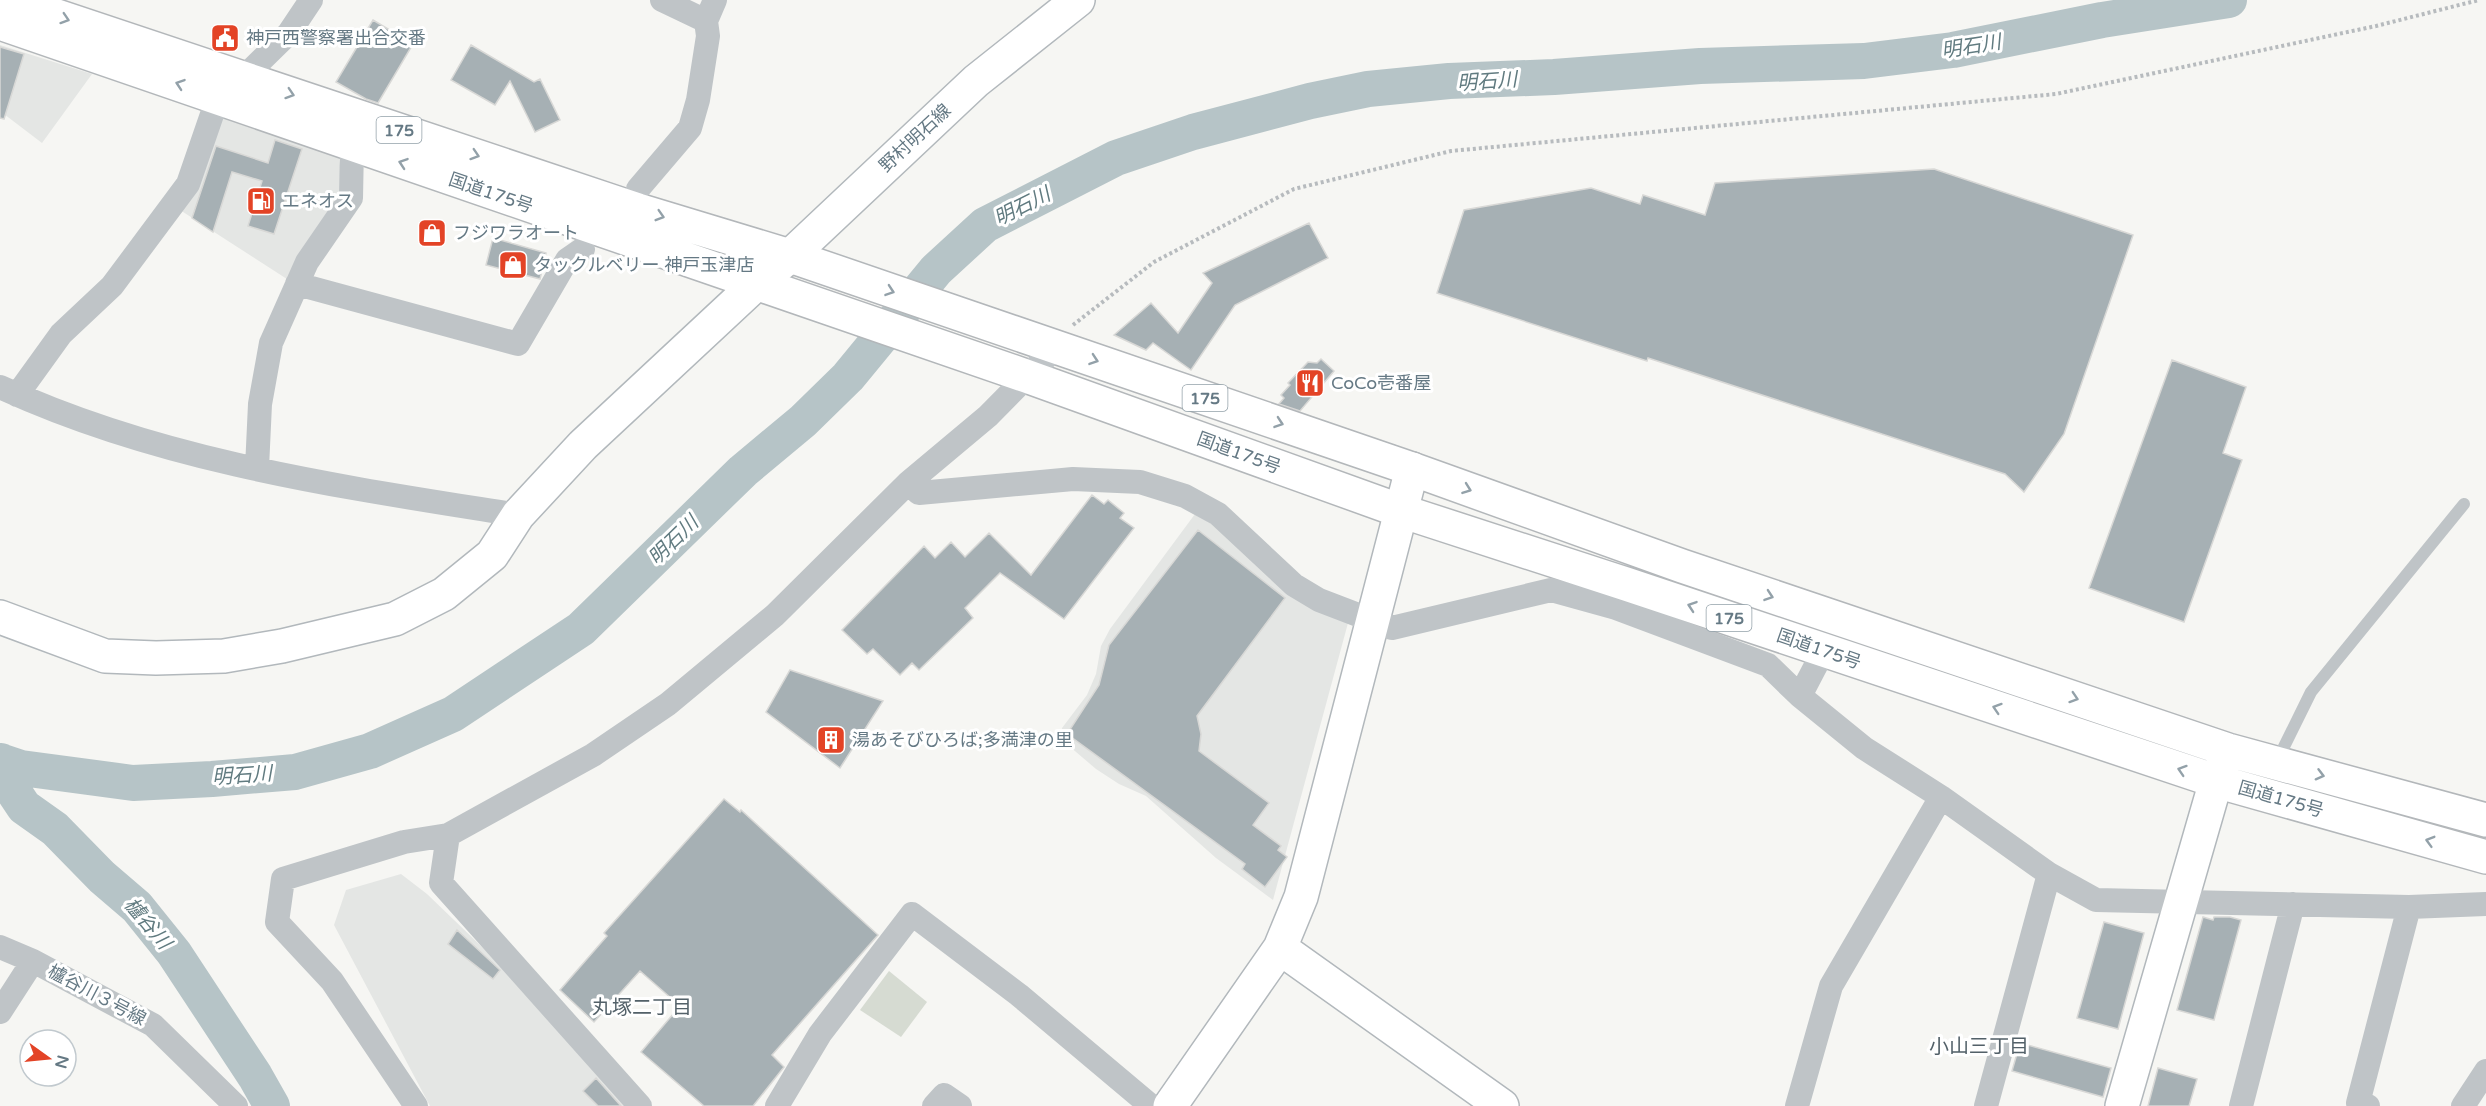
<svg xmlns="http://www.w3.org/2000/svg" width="2486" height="1106" font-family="'Varela Round','Noto Sans JP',sans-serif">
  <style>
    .built { fill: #e4e6e4 }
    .green { fill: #d6dbd2 }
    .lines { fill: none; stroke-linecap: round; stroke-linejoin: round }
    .river { stroke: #b6c4c7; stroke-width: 36 }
    .building { fill: #a6b0b4; stroke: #d8d8d6; stroke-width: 1.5 }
    .secondary-casing { stroke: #b2b8bc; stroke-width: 36 }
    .highway-casing { stroke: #b3b7ba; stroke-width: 36 }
    .path { stroke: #b7bbbe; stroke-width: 4; stroke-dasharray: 3 3; stroke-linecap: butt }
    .lane { stroke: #bfc4c7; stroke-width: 12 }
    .street { stroke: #bfc4c7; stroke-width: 24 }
    .secondary { stroke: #fff; stroke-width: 33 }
    .highway { stroke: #fff; stroke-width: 33 }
    .oneway { stroke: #93a1a9 }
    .labels { text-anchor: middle; stroke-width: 6; stroke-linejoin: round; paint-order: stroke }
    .shield { fill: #fff; stroke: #93a1a9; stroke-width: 1.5 }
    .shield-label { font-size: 16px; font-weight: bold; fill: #657984 }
    .poi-label { font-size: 18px; fill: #657984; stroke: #fff; text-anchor: start }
    .street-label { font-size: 18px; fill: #657984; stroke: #fff }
    .water-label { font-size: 20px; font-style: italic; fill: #617b80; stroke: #fff }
    .neighbourhood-label { font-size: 20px; fill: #536169; stroke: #fff }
  </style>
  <rect width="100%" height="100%" fill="#f6f6f3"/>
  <path class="built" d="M0,45L92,74L42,143L0,111Z
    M219,116L339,157L343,191L290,281L180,210Z
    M1195,514L1220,529L1348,623L1273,900L1216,858L1146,796L1119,784L1096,769L1062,740V728L1087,695L1096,674L1101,646L1110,629Z
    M401,874L427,894L506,970L627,1106H430L334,925L346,890Z"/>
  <path class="green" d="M889,971L927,1002L901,1037L860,1010Z"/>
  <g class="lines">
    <path class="river" d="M0,761L21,768L133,783L212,779L295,772L370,751L453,714L581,629L743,471L803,421L848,377L936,270L985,225L1116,158L1193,132L1310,101L1368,89L1449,81L1554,77L1700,66L1864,61L1953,50L2102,20L2229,0
      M1,761L12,789L24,807L55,829L102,877L137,907L174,953L255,1076L272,1106"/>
  </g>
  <path class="building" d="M373,20L413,44L378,103L366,99L336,82Z
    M471,45L534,82L540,79L560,120L535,132L510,81L495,105L451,80Z
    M0,47L24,54L4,119L0,118Z
    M275,140L302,149L274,234L248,226L262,181L232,172L213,232L192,218L216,146L268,163Z
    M1934,169L2133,235L2064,434L2024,492L2005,474L1648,358L1647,361L1437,293L1464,210L1591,188L1640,204L1643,195L1705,215L1715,183Z
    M1309,223L1328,258L1235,305L1191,370L1153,343L1146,350L1114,335L1151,303L1178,333L1212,283L1203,273Z
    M493,238L546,253L540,279L486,265Z
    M1321,359L1334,371L1300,411L1279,404L1284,398L1281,395L1290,385L1288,383L1308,362L1317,363Z
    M2172,360L2246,387L2223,453L2242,460L2184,622L2089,588Z
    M1092,495L1104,504L1108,500L1124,513L1120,518L1134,528L1064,619L1000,573L965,608L973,618L919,670L912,663L900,675L873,649L867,654L842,630L924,546L935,558L951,542L965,557L989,533L1031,575Z
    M1198,530L1285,598L1197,716L1201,734L1199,751L1269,803L1253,825L1281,846L1278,850L1287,857L1265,887L1242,869L1245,864L1067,734L1099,685L1109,645Z
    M790,670L883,701L840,768L766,712Z
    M724,799L740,812L741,810L878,935L772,1055L784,1067L753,1106H704L641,1052L680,1006L640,971L594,1022L560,990L607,936L604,933Z
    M2203,917L2213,920L2214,917H2230L2241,920L2214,1020L2177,1010Z
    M2104,922L2144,933L2118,1029L2077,1018Z
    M457,930L500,970L493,979L448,944Z
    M2020,1043L2111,1068L2103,1097L2012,1071Z
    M2158,1068L2197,1079L2189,1106H2148Z
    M596,1078L621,1106H598L583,1091Z"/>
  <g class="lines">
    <g class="secondary-casing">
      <path id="secondary" d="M0,617L105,656L156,658L224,656L282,646L395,619L444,594L492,555L518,515L583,445L757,283L790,256L976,81L1078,0
        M1280,948L1502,1106
        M1170,1106L1280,948L1301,897L1412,469
        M2122,1106L2216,781L2227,754"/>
    </g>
    <g class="highway-casing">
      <path id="highway" d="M9,0L638,210L790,256L1412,469L1682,566L2228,750L2486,820
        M0,23L1026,376L1401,511L1626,584L2216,781L2486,857"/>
    </g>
    <path class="path" d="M1073,325L1154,262L1294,189L1451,151L2056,94L2376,26L2479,0"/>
    <path class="lane" d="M2277,761L2311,692L2464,504"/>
    <path class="street" d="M662,0L706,21
      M638,189L690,128L698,100L708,36L706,21L715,0
      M297,284L518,344L567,260L583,249
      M0,387C162,462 343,487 518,515
      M17,395L61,334L112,286L188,184L218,97L243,78L289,33L311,0
      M257,468L260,404L271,343L307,262L351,198L352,146
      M908,483L919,493L1073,479L1140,482L1185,496L1218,514L1294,585L1319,600L1392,628L1551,590L1616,608L1768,665L1800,696L1864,748L1941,797L2049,874L2096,900L2409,907L2358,1103L2368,1106
      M1800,696L1824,650
      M448,835L441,883L640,1106
      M2409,907L2486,904
      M0,947L33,961L153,1025L236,1106
      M0,1012L33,961
      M416,1106L332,981L277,922L283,879L404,842L448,835L593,755L668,704L775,615L908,483L988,416L1056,347
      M777,1106L820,1034L912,914L1019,995L1151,1106
      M934,1106L944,1095L960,1106
      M1797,1106L1831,986L1941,797
      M1986,1106L2049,874
      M2241,1106L2293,904
      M2463,1106L2486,1071"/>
    <use href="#secondary" class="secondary"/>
    <use href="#highway" class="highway"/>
  </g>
  <defs><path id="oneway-chevron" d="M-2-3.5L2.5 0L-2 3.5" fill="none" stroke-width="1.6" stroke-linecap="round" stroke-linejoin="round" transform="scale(1.5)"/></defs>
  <g class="oneway">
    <use href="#oneway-chevron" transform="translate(65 19) rotate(18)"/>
    <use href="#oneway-chevron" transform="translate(180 84) rotate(-161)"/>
    <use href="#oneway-chevron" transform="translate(290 94) rotate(18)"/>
    <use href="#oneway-chevron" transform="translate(475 155) rotate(18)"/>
    <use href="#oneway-chevron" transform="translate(403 163) rotate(-161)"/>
    <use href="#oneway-chevron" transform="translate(660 216) rotate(17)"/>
    <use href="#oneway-chevron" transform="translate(890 291) rotate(19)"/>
    <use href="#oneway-chevron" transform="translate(1094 360) rotate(19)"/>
    <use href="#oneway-chevron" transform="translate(1279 423) rotate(19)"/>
    <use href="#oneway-chevron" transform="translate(1467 489) rotate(20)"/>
    <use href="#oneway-chevron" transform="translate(1769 596) rotate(19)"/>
    <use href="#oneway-chevron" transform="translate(1692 606) rotate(-161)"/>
    <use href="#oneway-chevron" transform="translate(2074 698) rotate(18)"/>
    <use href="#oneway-chevron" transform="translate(1997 708) rotate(-162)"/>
    <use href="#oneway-chevron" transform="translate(2182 770) rotate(-162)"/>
    <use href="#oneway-chevron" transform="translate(2320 775) rotate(15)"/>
    <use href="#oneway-chevron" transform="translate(2430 841) rotate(-164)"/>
  </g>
  <defs>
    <g id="civic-square" transform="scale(1.5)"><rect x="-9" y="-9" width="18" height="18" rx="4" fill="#e34326" stroke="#fff"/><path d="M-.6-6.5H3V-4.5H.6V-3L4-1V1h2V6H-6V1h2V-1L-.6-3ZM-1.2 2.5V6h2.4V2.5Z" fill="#fff"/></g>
    <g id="fuel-square" transform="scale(1.5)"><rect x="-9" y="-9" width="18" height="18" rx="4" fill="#e34326" stroke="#fff"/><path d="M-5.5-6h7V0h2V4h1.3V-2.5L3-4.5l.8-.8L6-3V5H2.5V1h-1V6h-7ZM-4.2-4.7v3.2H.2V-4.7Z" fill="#fff"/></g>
    <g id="shop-square" transform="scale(1.5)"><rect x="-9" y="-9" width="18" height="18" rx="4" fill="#e34326" stroke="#fff"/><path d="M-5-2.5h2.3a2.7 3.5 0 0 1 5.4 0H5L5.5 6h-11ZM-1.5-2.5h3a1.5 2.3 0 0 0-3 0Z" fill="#fff"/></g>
    <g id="restaurant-square" transform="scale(1.5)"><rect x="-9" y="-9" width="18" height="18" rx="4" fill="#e34326" stroke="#fff"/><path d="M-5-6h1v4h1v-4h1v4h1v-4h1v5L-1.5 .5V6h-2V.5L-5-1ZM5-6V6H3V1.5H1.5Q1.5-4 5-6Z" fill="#fff"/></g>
    <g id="building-square" transform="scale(1.5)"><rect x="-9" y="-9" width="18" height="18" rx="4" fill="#e34326" stroke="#fff"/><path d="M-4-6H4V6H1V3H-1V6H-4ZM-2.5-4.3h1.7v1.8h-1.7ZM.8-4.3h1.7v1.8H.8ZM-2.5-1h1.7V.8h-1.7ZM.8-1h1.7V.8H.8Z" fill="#fff"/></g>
  </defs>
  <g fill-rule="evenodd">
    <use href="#civic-square" x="225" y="38"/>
    <use href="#fuel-square" x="261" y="201"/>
    <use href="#shop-square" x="432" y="233"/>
    <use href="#shop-square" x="513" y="265"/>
    <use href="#restaurant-square" x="1310" y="383"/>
    <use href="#building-square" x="831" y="740"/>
  </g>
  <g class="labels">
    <g class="shield">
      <rect x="376.5" y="117" width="45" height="26" rx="4.5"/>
      <rect x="1182.5" y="385" width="45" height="26" rx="4.5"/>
      <rect x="1706.5" y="605" width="45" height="26" rx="4.5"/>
    </g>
    <g class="shield-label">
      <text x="399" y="136">175</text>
      <text x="1205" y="404">175</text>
      <text x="1729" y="624">175</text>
    </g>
    <g class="poi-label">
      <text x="246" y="44">神戸西警察署出合交番</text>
      <text x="282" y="207">エネオス</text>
      <text x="453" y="239">フジワラオート</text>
      <text x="534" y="271">タックルベリー 神戸玉津店</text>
      <text x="1331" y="389">CoCo壱番屋</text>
      <text x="852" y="746">湯あそびひろば;多満津の里</text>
    </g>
    <g class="street-label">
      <text transform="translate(915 138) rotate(-43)" y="6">野村明石線</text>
      <text transform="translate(491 193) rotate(19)" y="6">国道175号</text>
      <text transform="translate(1239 453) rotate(20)" y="6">国道175号</text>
      <text transform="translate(1819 649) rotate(19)" y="6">国道175号</text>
      <text transform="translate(2281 799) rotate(16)" y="6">国道175号</text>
      <text transform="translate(97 995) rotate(28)" y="6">櫨谷川３号線</text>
    </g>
    <g class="water-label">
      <text transform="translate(1971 46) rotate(-9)" y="7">明石川</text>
      <text transform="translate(1487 81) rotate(-4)" y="7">明石川</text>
      <text transform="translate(1022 206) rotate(-27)" y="7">明石川</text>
      <text transform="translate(673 540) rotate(-44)" y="7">明石川</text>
      <text transform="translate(242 775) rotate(-4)" y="7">明石川</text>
      <text transform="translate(148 923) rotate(50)" y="7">櫨谷川</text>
    </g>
    <g class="neighbourhood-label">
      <text x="642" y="1014">丸塚二丁目</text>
      <text x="1979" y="1053">小山三丁目</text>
    </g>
  </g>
  <g transform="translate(48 1058) rotate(105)"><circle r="28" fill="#ffffff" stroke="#c1c9ce" stroke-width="1.5"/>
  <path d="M0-4.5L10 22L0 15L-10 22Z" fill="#e34326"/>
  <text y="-9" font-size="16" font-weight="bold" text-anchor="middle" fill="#657984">N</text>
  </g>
</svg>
